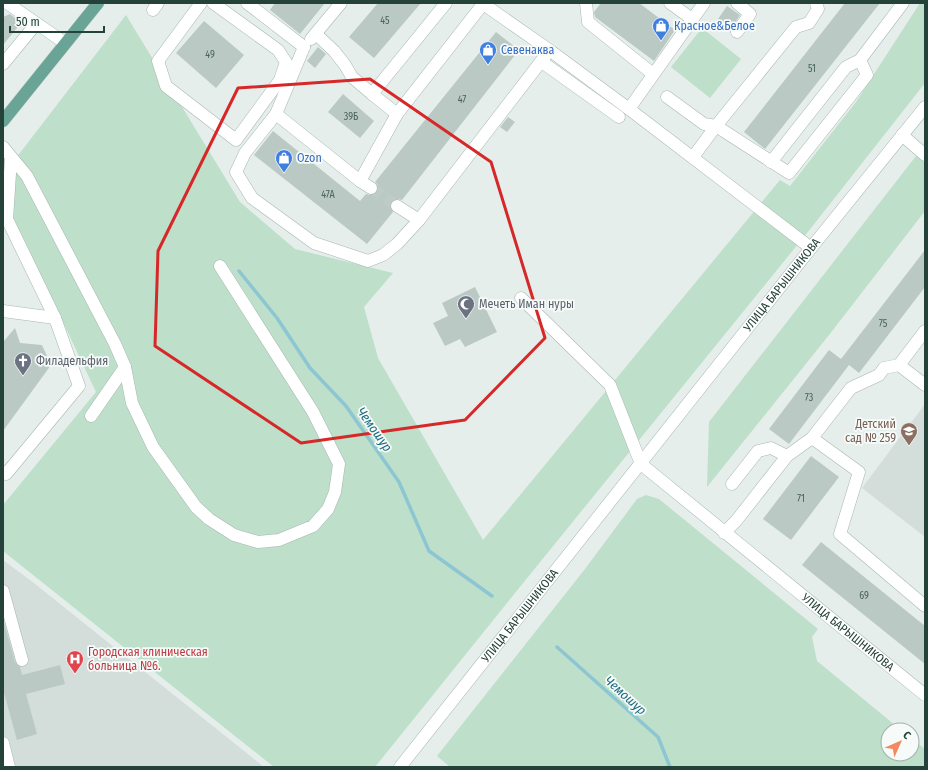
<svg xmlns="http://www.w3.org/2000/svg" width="928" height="770" font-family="'Fira Sans Condensed',sans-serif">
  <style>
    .built { fill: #d3deda }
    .green { fill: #bedfc9 }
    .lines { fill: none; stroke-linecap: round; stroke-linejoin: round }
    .stream { stroke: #8dc6d3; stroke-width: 3.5 }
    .building { fill: #bac9c4 }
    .minor-tunnel { stroke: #becbc8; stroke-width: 12; stroke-dasharray: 12 6; stroke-linecap: butt }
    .minor-casing { stroke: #a7b7b2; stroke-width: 13 }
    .major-casing { stroke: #c2cac8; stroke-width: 13 }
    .minor { stroke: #fff; stroke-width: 12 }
    .major { stroke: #69a497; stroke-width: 12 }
    .marked { fill: none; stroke: #d62828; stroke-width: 3; stroke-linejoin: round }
    .labels { text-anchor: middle; stroke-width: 3.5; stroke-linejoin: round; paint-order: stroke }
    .number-label { font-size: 10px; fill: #4a635c }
    .shop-label { font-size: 12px; fill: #366cbe; stroke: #f6fbf9; text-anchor: start }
    .street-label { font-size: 12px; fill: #24413a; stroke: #f6fbf9 }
    .worship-label { font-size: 12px; fill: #5b616d; stroke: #f6fbf9; text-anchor: start }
    .education-label { font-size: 12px; fill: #785e54; stroke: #f6fbf9; text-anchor: end }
    .health-label { font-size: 12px; fill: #be3a42; stroke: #f6fbf9; text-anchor: start }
    .water-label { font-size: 13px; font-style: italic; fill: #1c6a7f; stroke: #f6fbf9 }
  </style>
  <rect width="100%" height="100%" fill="#e5eeeb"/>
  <path class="built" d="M925,404V537L862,488Z
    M3,560L30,580L264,767H3Z"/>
  <path class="green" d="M920,3L925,5V83L811,228L511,598L375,767H274L3,551V505L96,392L21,233L3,225V175L126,15L240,202L295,249L393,273L364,307L378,358L483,540L780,180L790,186L856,102Z
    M702,28L741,59L710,98L671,67Z
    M916,156L925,163V211L829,335L707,487L709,422Z
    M646,495L659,499L818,629L812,637L817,661L901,730H888V754H912V739L925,749V767H450L437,756L585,569L637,499Z"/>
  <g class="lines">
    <path class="stream" d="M239,271L277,318L310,368L346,406L399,482L429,551L492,596
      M557,647L658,737L670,767"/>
  </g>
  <path class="building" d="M275,3H325L300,34L270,10Z
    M378,3H421L374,58L349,37Z
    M601,3H639L675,30L654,61L595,17L594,12Z
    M845,3H880L765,149L744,132Z
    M727,6L740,15L731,29L718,19Z
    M10,14L21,23L3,45V17Z
    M204,21L244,55L216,88L176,53Z
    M496,32L519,50L402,200L397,199L391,202L390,206L393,212L367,244L254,155L273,131L360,201L366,194L370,195L375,194L378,189V185L375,182Z
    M318,47L326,54L315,68L307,61Z
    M343,94L374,121L360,138L328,112Z
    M508,117L515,122L507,132L500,127Z
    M925,250V287L859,373L849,365L789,444L769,429L829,350L841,359Z
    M475,287L497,332L465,347L460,339L445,346L433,323L448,316L442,303Z
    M15,328L20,343L42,345L51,365L3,431V342Z
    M811,456L839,477L791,540L763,519Z
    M821,542L925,626V664L802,565Z
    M3,619L15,662L20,667L22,675L60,665L65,684L26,694L37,734L17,740L3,689Z"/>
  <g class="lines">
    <path class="minor-tunnel" d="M371,188L397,206"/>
    <g class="minor-casing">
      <g id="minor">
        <path d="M7,3L65,43"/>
        <path d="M201,3L158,61L166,86L236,140L280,80L286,62L278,50L213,3"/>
        <path d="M247,3L304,47"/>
        <path d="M482,3L552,52L629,109L811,248"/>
        <path d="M586,3L588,22L653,74"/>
        <path d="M670,3L692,19"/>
        <path d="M153,10L158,3"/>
        <path d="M737,32L750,14L737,3"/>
        <path d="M316,34L334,51L345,65L352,77L372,94"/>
        <path d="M311,39L341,3"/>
        <path d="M304,47L276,114L360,181L371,188"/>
        <path d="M3,64L36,24"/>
        <path d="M546,65L619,117"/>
        <path d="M667,97L704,124L716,126L789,173L867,75L860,60L903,3"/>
        <path d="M629,109L704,3"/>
        <path d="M276,114L245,153L236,172L252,198L314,243L368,261L383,255L397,244L419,220L549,51"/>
        <path d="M397,114L372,94L446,3"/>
        <path d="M902,135L925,155"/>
        <path d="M3,147L27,176L115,344L125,367L91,416"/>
        <path d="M693,157L716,126L796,27L809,23L818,9L816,3"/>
        <path d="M771,162L846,67L860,60"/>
        <path d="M360,181L397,114L483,4"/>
        <path d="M397,206L419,220"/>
        <path id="s1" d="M521,298L610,385L641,464L925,695"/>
        <path d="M3,311L55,318"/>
        <path d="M899,365L925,385"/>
        <path d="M125,367L132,403L153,447L196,507L209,519L234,535L258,542L279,540L313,526L328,509L335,492L339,464L313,412L220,266"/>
        <path d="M812,438L859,472L840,534L925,606"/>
        <path d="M3,472L6,474L79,386L55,318L7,219L11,158"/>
        <path d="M732,484L758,451L771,448L787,456"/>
        <path d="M724,533L736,521L787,456L812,438L851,388L879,375L884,368L899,365L925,331"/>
        <path d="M3,591L22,660"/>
        <path d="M3,743L9,767"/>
        <path id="s2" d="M400,767L811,248L925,107"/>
      </g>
    </g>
    <g class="major-casing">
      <path id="major" d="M3,121L98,3"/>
    </g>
    <use href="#minor" class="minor"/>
    <use href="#major" class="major"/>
  </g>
  <path class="marked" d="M370,79L491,162L545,338L465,420L301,443L155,346L158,251L238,88Z"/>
  <defs>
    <g id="shop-pin" transform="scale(0.9)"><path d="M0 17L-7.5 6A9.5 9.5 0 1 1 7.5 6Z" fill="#3f7fe0" stroke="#f6fbf9"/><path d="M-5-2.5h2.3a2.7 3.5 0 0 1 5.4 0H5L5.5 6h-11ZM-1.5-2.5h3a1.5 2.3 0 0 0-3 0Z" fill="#fff"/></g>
    <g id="mosque-pin" transform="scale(0.9)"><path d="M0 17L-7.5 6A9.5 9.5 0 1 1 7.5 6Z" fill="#6b7280" stroke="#f6fbf9"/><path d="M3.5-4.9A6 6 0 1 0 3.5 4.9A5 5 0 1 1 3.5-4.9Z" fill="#fff"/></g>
    <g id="church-pin" transform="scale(0.9)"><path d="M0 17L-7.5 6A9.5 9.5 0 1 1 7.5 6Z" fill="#6b7280" stroke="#f6fbf9"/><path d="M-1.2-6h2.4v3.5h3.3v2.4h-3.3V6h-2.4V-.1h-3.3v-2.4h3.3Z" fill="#fff"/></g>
    <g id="school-pin" transform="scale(0.9)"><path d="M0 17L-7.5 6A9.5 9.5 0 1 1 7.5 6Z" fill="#8d6e63" stroke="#f6fbf9"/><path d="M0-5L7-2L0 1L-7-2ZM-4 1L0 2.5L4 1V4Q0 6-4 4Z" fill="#fff"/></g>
    <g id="hospital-pin" transform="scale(0.9)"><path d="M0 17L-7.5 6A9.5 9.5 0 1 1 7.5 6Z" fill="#e0444e" stroke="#f6fbf9"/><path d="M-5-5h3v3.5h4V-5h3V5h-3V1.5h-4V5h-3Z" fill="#fff"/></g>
  </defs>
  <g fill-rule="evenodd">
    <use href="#shop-pin" x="661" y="26"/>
    <use href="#shop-pin" x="488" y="50"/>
    <use href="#shop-pin" x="284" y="158"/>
    <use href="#mosque-pin" x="466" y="304"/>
    <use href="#church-pin" x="23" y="361"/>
    <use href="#school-pin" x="909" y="431"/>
    <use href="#hospital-pin" x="75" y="659"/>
  </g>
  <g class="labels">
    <g class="number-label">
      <text x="385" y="24">45</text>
      <text x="210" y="58">49</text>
      <text x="812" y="72">51</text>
      <text x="462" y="103">47</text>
      <text x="351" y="120">39Б</text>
      <text x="328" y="198">47А</text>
      <text x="883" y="327">75</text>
      <text x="809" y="401">73</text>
      <text x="801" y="502">71</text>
      <text x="864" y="599">69</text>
    </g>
    <g class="shop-label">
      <text x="674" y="30">Красное&amp;Белое</text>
      <text x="501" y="54">Севенаква</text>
      <text x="297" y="162">Ozon</text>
    </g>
    <g class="street-label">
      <text dy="4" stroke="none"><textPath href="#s2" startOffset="615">УЛИЦА БАРЫШНИКОВА</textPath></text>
      <text dy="4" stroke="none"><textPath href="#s2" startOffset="193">УЛИЦА БАРЫШНИКОВА</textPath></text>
      <text dy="4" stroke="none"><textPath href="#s1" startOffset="476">УЛИЦА БАРЫШНИКОВА</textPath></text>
    </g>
    <g class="worship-label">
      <text x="479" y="308">Мечеть Иман нуры</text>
      <text x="36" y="365">Филадельфия</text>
    </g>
    <g class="education-label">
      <text x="896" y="428">Детский<tspan x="896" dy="14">сад № 259</tspan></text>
    </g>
    <g class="health-label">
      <text x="88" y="656">Городская клиническая<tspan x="88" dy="14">больница №6.</tspan></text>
    </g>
    <g class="water-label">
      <text transform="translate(375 429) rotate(55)" y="5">Чемошур</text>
      <text transform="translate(626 695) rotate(42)" y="5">Чемошур</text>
    </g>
  </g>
  <rect width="928" height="770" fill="none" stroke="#24413a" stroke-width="8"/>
  <g transform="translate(900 742) rotate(45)"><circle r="19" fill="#f6fbf9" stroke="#a2b1ad"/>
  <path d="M0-3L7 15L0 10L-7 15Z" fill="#f3895e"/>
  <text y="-6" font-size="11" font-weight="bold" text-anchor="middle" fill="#24413a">С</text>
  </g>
  <path d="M10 26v6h94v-6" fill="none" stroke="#24413a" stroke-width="2"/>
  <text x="16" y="26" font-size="12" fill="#24413a" stroke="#f6fbf9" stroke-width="3" paint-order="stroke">50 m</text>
</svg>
